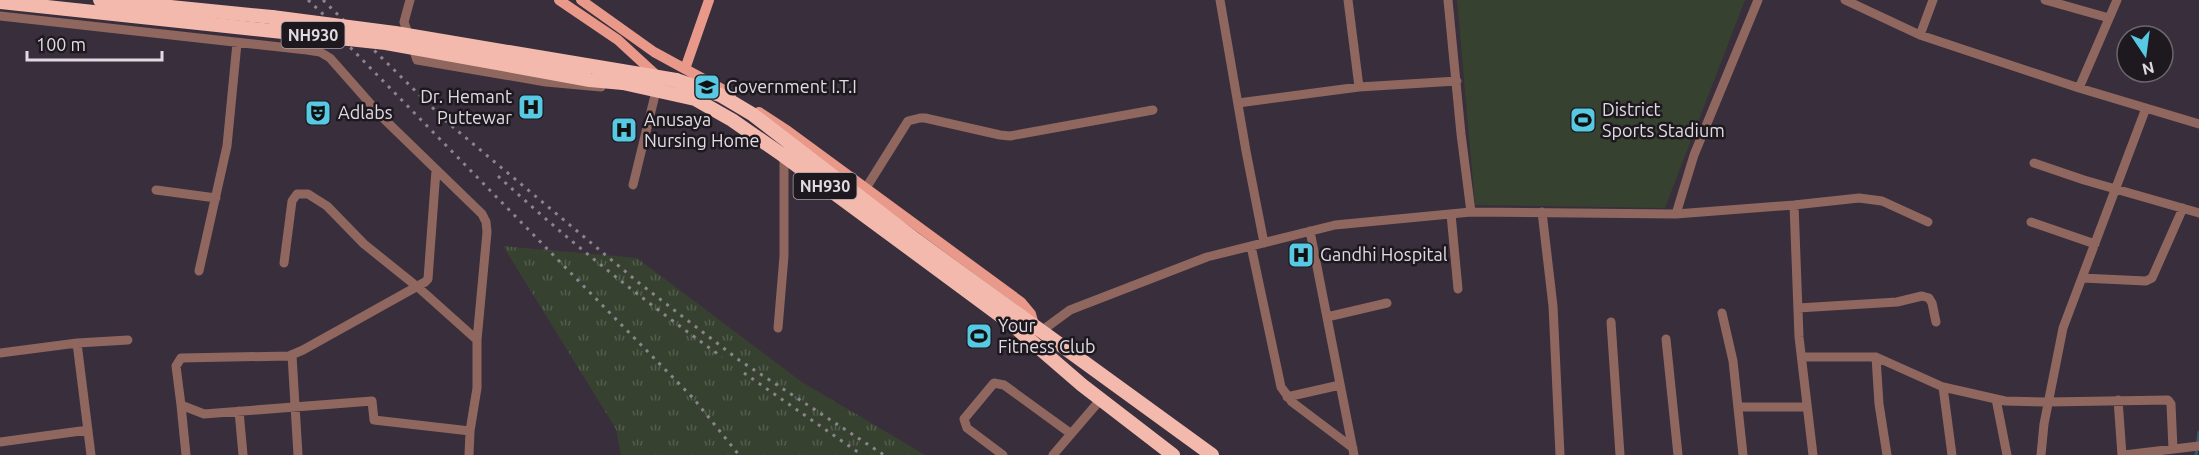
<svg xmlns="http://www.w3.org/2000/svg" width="2199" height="455" font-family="Ubuntu,sans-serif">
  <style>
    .grass { fill: url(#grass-tufts) }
    .pitch { fill: #36422f }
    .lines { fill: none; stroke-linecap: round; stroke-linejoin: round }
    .stream { stroke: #345870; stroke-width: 3 }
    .minor { stroke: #8f675f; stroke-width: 9 }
    .major { stroke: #e99989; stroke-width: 10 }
    .highway { stroke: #f4b9ad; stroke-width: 14 }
    .rail { stroke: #8c838f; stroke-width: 3; stroke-dasharray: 3 6; stroke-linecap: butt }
    .highway-bridge { stroke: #f4b9ad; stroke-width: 14 }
    .labels { text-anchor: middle; stroke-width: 5; stroke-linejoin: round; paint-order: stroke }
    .shield { fill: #1d191f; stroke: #a6a0a8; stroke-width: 1.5 }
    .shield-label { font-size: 16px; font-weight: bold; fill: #e1dae3 }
    .poi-label { font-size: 18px; fill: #e1dae3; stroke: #1d191f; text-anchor: start }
  </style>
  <defs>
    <pattern id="grass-tufts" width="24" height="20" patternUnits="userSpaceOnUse" patternTransform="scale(1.5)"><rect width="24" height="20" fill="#36422f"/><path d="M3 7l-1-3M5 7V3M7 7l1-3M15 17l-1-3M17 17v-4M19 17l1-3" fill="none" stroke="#535d4d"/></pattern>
  </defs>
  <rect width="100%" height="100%" fill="#392e3c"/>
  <path class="grass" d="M503,246L637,258L802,382L925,455H621L616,429Z"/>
  <path class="pitch" d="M1457,0H1745L1665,208L1475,205Z"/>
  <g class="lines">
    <path class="stream" d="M2196,455L2199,432"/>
    <path class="minor" d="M410,0L404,22L417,60L546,82L601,87
      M1220,0L1246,151L1264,243
      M1348,0L1359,87
      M1448,0L1461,134L1471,212
      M1845,0L1920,35L2079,88L2199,124
      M2045,0L2109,18
      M0,16L307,50L320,52L330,58L383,118L482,214L486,222L487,232L477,340V388L470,431L469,455
      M1920,35L1933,0
      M2079,88L2117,0
      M1238,103L1359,87L1457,81
      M2034,163L2084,180L2199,213
      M633,185L656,91
      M866,188L908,121L920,118H925L1000,135L1010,136L1153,110
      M156,190L216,198
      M1794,205L1799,337L1813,455
      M1542,212L1553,306L1560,455
      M1451,214L1458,289
      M1676,214L1794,205L1859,198L1882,201L1928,222
      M2031,222L2095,244
      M1310,231L1354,455
      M1251,246L1281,387L1292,402L1353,448
      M284,263L292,201L297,194H308L327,206L364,244L420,289L477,340
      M199,271L227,146L237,43
      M2082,278L2146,281L2152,278L2183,208
      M1798,308L1897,302L1922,296L1929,298L1932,303L1936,322
      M1722,313L1733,361L1743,455
      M1327,317L1387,303
      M1611,322L1620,455
      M778,328L784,256V156
      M1040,332L1070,310L1207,257L1335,225L1471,212L1676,214L1694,155L1758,0
      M1666,339L1678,455
      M77,343L91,455
      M0,353L77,343L128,340
      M292,355L298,455
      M1802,357H1876L1943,387L2005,401L2048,402L2168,400L2171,404L2173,449
      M1876,357L1879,404L1887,455
      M1943,387L1952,455
      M1287,397L1340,385
      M1996,399L2007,455
      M2118,400L2122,455
      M181,405L176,366L181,358L289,356L303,350L425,282L428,279L436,170
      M1738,407H1807
      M239,411L243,455
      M0,442L88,430
      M186,455L181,405L204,414L372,401L374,420L470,431
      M1003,455L967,428L964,419L994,383L1004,385L1070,433
      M1053,455L1101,399
      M2041,455L2044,424L2063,328L2146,108
      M2124,455L2199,446"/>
    <path class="major" d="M559,0L618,40L679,96
      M581,0L654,52L731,94
      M685,69L709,0
      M759,112L788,131L1021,302L1031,314L1035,328"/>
    <path class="highway" d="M100,0L272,17
      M676,80L720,95L752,114L916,240L1212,455
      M623,83L695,99L732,120L784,156L1009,322L1082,385L1173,455"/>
    <path class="rail" d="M308,0L355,44
      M323,0L447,122L639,283L739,360L884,455
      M344,41L694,399L739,455
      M498,176C568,241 644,301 722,357
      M744,373L862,455"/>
    <path class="highway-bridge" d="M0,2L386,43L590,80L623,83
      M272,17L395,33L676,80"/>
  </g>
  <defs>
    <g id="school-square" transform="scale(1.35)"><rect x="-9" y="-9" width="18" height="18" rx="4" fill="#58c9e3" stroke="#1d191f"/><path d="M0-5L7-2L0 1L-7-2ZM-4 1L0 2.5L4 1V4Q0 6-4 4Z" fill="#111"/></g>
    <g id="hospital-square" transform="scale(1.35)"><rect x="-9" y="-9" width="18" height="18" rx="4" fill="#58c9e3" stroke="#1d191f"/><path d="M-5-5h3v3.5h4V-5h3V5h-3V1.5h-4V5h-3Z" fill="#111"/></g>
    <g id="theatre-square" transform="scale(1.35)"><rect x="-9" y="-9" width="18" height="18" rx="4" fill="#58c9e3" stroke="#1d191f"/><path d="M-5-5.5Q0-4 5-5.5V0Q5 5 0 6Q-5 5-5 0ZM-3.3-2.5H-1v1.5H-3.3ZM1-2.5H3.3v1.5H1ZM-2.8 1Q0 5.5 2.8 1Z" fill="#111"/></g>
    <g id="stadium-square" transform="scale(1.35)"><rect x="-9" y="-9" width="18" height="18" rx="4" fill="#58c9e3" stroke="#1d191f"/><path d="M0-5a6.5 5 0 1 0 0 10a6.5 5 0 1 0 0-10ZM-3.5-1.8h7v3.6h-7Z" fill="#111"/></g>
  </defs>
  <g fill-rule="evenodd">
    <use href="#school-square" x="707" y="87"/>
    <use href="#hospital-square" x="531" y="107"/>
    <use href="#theatre-square" x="318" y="113"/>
    <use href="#stadium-square" x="1583" y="120"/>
    <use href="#hospital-square" x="624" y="130"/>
    <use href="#hospital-square" x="1301" y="255"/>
    <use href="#stadium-square" x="979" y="336"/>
  </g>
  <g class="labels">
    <g class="shield">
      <rect x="281.5" y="22" width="63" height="26" rx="4.5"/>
      <rect x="793.5" y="173" width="63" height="26" rx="4.5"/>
    </g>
    <g class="shield-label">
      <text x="313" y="41">NH930</text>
      <text x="825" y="192">NH930</text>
    </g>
    <g class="poi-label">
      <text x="726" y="93">Government I.T.I</text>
      <text x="512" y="103" text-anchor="end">Dr. Hemant<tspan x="512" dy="21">Puttewar</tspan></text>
      <text x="1602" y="116">District<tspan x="1602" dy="21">Sports Stadium</tspan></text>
      <text x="338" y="119">Adlabs</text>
      <text x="644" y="126">Anusaya<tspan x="644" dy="21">Nursing Home</tspan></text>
      <text x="1320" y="261">Gandhi Hospital</text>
      <text x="998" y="332">Your<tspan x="998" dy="21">Fitness Club</tspan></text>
    </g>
  </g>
  <g transform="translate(2145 54) rotate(167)"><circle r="28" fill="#1d191f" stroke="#6b666d" stroke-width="1.5"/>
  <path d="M0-4.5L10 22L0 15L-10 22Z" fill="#58c9e3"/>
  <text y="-9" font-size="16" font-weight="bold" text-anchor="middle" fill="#e1dae3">N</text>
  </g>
  <path d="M27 51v9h135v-9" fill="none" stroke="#e1dae3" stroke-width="3"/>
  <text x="36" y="51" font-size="18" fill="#e1dae3" stroke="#1d191f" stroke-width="4.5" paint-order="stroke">100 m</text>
</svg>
